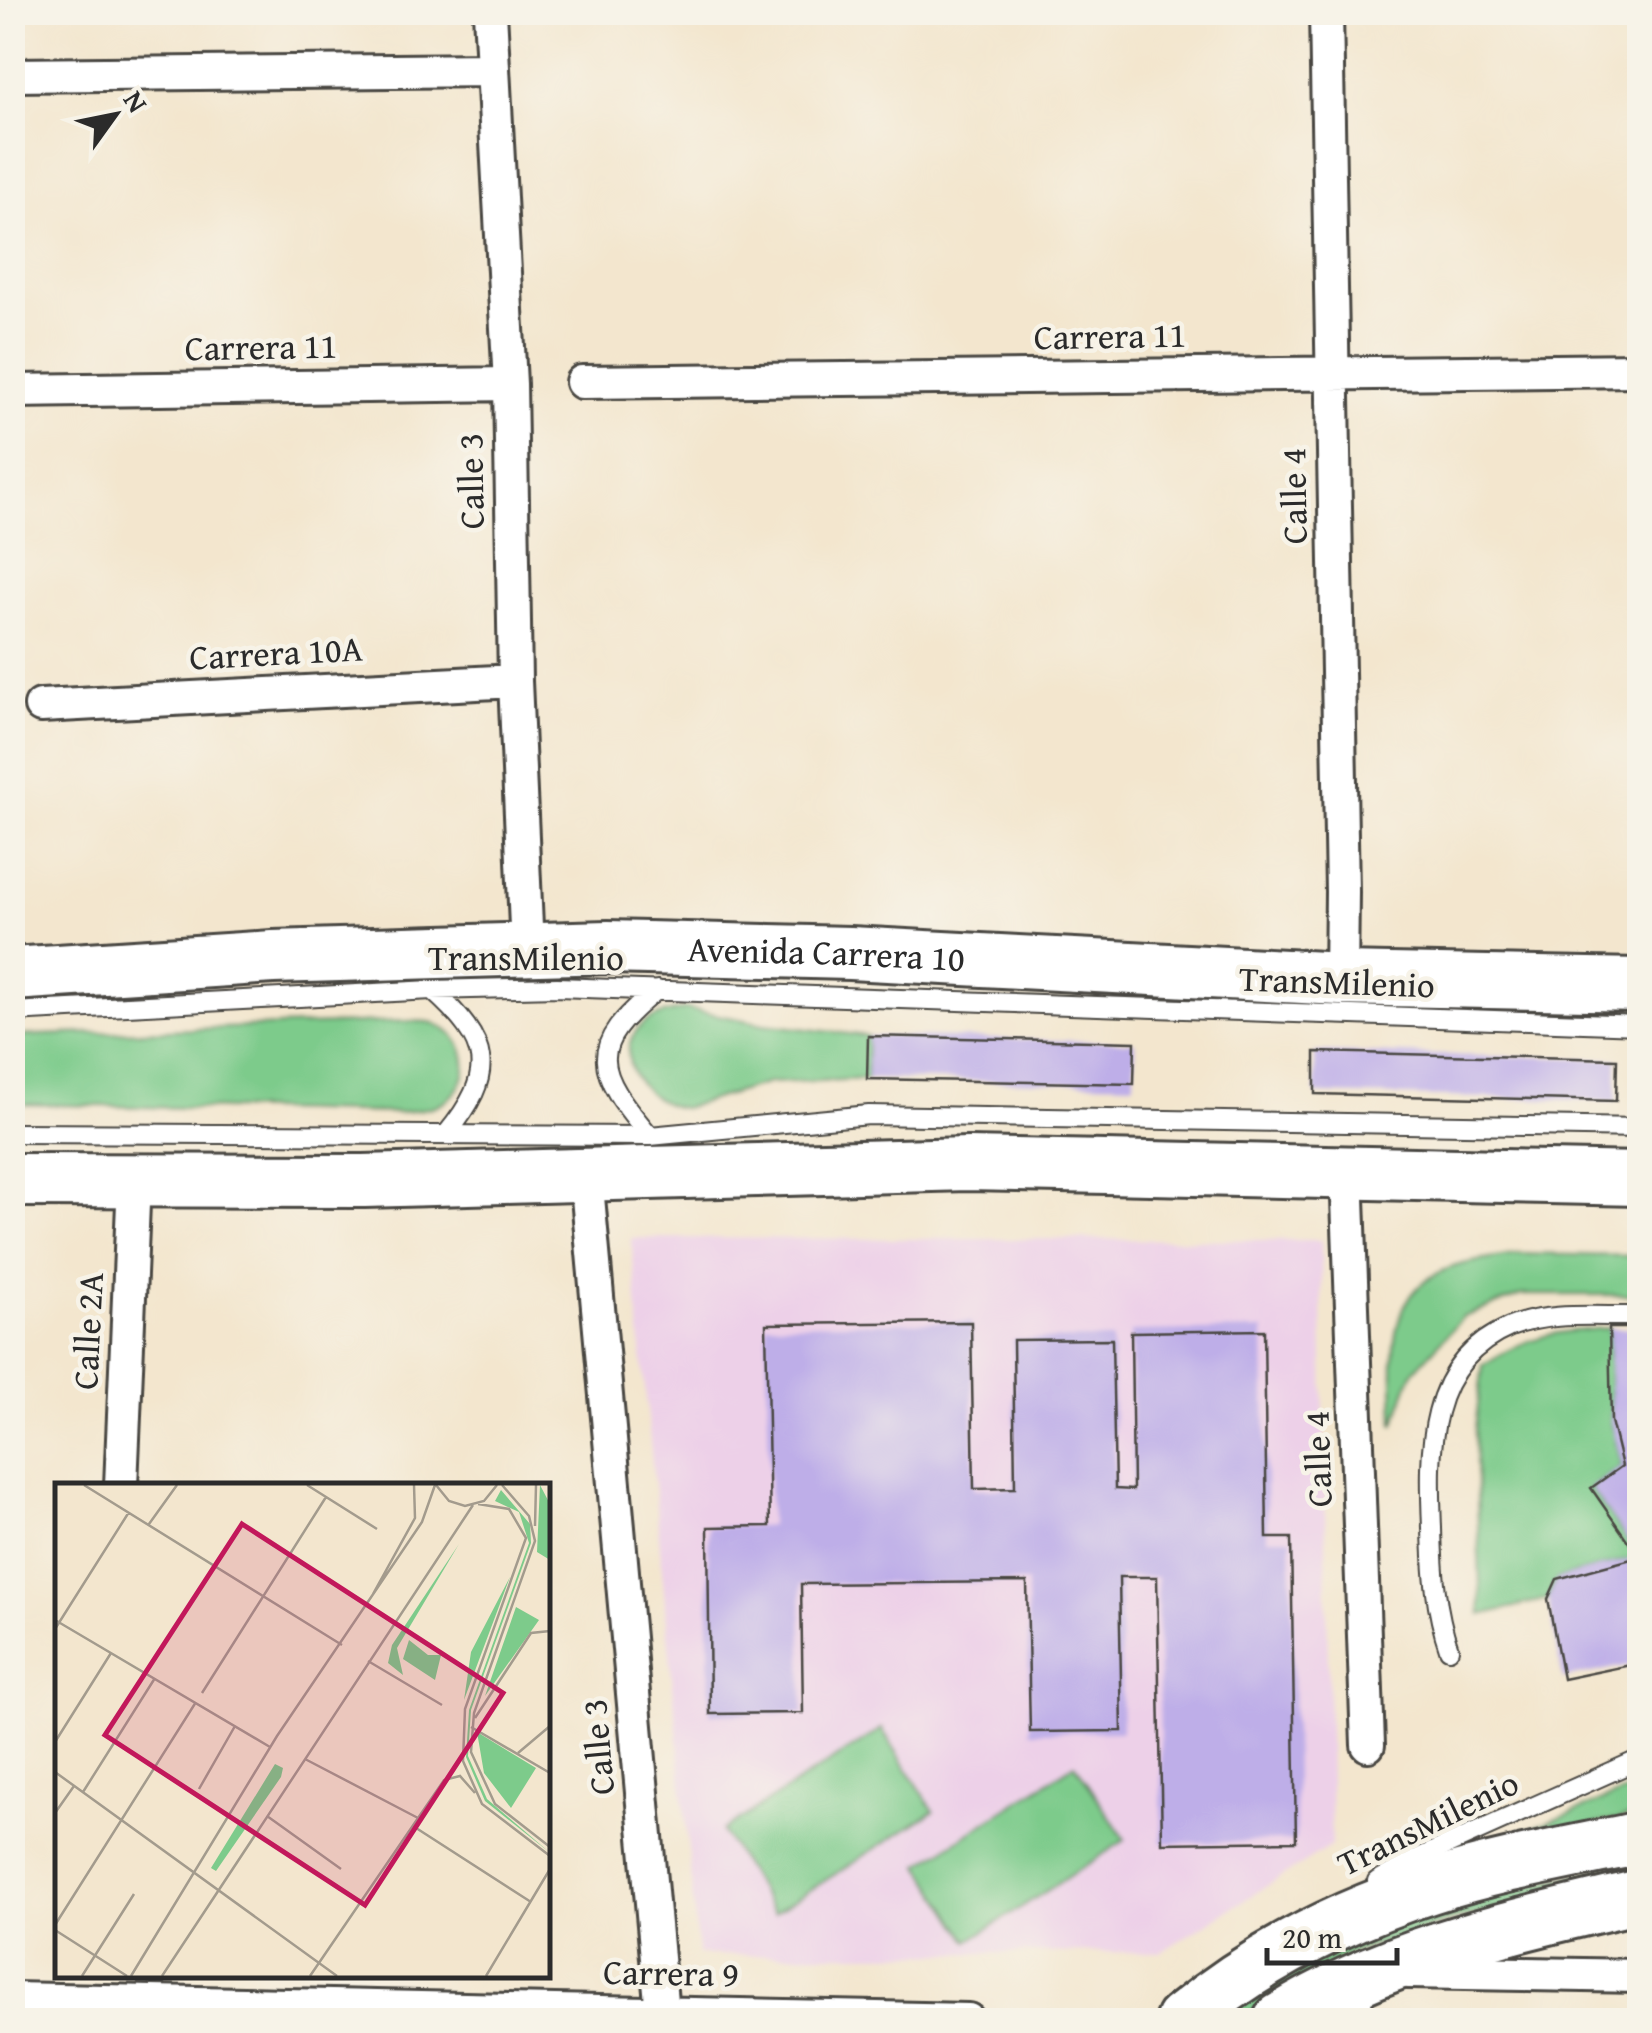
<svg xmlns="http://www.w3.org/2000/svg" width="1652" height="2033" font-family="'Gentium Book Plus',serif">
  <style>
    .built { fill: #edd0e8 }
    .green { fill: #7dcb8b; stroke: #547b5b; stroke-width: 2.5 }
    .building { fill: #beaee8 }
    .lines { fill: none; stroke-linecap: round; stroke-linejoin: round }
    .lane-casing { stroke: #494743; stroke-width: 22 }
    .street-casing { stroke: #494743; stroke-width: 38 }
    .primary-casing { stroke: #494743; stroke-width: 58 }
    .lane { stroke: #fff; stroke-width: 18 }
    .street { stroke: #fff; stroke-width: 32 }
    .primary { stroke: #fff; stroke-width: 52 }
    .labels { text-anchor: middle; stroke-width: 9; stroke-linejoin: round; paint-order: stroke }
    .street-label { font-size: 35px; fill: #2b2b2b; stroke: #f7f3e8 }
    .inset-road { fill: none; stroke: #a39b8d; stroke-width: 2.5 }
    .view { fill: #c2185b; fill-opacity: 0.15; stroke: #c2185b; stroke-width: 5 }
    .inset-edge { fill: none; stroke: #2b2b2b; stroke-width: 5 }
  </style>
  <rect width="100%" height="100%" fill="#f7f3e8"/>
  <filter id="ink" filterUnits="userSpaceOnUse"><feTurbulence type="fractalNoise" baseFrequency=".01" numOctaves="2"/><feDisplacementMap in="SourceGraphic" scale="20" xChannelSelector="R" yChannelSelector="G"/><feConvolveMatrix kernelMatrix="1 2 1 2 8 2 1 2 1" color-interpolation-filters="sRGB"/></filter>
  <filter id="wash" filterUnits="userSpaceOnUse"><feTurbulence type="fractalNoise" baseFrequency=".0048" numOctaves="4" result="noise"/><feDisplacementMap in="SourceGraphic" scale="40" xChannelSelector="R" yChannelSelector="G"/><feGaussianBlur stdDeviation="2.25" result="paint"/><feColorMatrix in="noise" values="0 0 0 0 0 0 0 0 0 0 0 0 0 0 0 0 0 1.4 0 .05"/><feComposite in="paint" operator="in"/></filter>
  <g filter="url(#wash)">
    <rect width="100%" height="100%" fill="#f3e6ce"/>
    <path class="built" d="M631,1238L1321,1240L1331,1846L1161,1952L698,1955Z"/>
    <path class="green" d="M687,1009L764,1024L868,1036L867,1079L769,1083L683,1108C645,1106 607,1054 643,1024C656,1014 671,1012 687,1009Z
      M412,1021C419,1022 430,1021 436,1024C474,1040 475,1087 439,1104C428,1110 412,1110 400,1113L13,1104V1036Z
      M1519,1254L1639,1256V1295H1521L1463,1317L1413,1372L1394,1425C1394,1366 1380,1293 1450,1268C1471,1260 1497,1259 1519,1254Z
      M1609,1328L1611,1421L1622,1466L1591,1488L1639,1557L1557,1579L1548,1599L1481,1615L1475,1429L1483,1365C1531,1334 1553,1332 1609,1328Z
      M882,1729L934,1811L774,1913L722,1831Z
      M1075,1764L1125,1840L969,1941L920,1865Z
      M1639,1787V1815L1474,1850Z
      M1639,1860V1875L1447,1922L1352,1953L1270,1997L1242,2020H1214L1262,1981L1439,1907Z"/>
    <g id="blocks">
      <path class="building" d="M868,1036L1135,1042L1134,1084L867,1079Z
        M1315,1052L1617,1059L1616,1101L1315,1094Z
        M971,1322L974,1489L1015,1488L1013,1340L1112,1339L1115,1489L1133,1490L1131,1332L1264,1330L1267,1538H1291L1296,1841L1162,1843L1157,1577H1119L1122,1731L1030,1732L1027,1582L801,1584L803,1713L710,1714L708,1527L770,1526L766,1324Z
        M1609,1328H1640V1663L1563,1679L1548,1599L1557,1579L1639,1557L1591,1488L1622,1466L1611,1421Z"/>
    </g>
  </g>
  <g filter="url(#ink)">
    <use href="#blocks" fill-opacity="0" stroke="#494743" stroke-width="2.5"/>
    <g class="lines">
      <g class="lane-casing">
        <path id="lane" d="M432,990C491,1043 497,1072 446,1135
          M12,1012L432,990L557,987L1640,1025
          M12,1133L650,1136L869,1115L1640,1128
          M650,1136C595,1071 585,1047 657,990
          M1449,1649C1435,1609 1433,1570 1432,1528C1429,1451 1425,1363 1510,1327C1549,1311 1598,1317 1640,1316
          M1377,1881L1416,1859L1640,1759"/>
      </g>
      <g class="street-casing">
        <path id="street" d="M490,12L510,384L515,681L527,949
          M1326,12L1342,892L1341,979
          M12,75L493,70
          M582,382L1640,370
          M12,391L510,384
          M41,706L515,681
          M1347,1171L1368,1745
          M586,1175L662,2013
          M121,1486L134,1180
          M1408,1972L1640,1976
          M1354,1980L1356,2020
          M12,1999L968,2020"/>
      </g>
      <g class="primary-casing">
        <g id="primary">
          <path id="s1" d="M12,974L273,957L608,947L850,953L1341,979L1640,985"/>
          <path d="M12,1180L364,1181L968,1164L1640,1179"/>
          <path d="M1182,2020C1255,1960 1340,1916 1430,1887C1498,1865 1570,1853 1640,1838"/>
          <path d="M1280,2020C1389,1952 1515,1926 1640,1896"/>
        </g>
      </g>
      <use href="#lane" class="lane"/>
      <use href="#street" class="street"/>
      <use href="#primary" class="primary"/>
    </g>
  </g>
  <g class="labels">
    <g class="street-label">
      <text transform="translate(1110 336) rotate(-1)" y="12">Carrera 11</text>
      <text transform="translate(261 347) rotate(-1)" y="12">Carrera 11</text>
      <text transform="translate(471 481) rotate(-91)" y="12">Calle 3</text>
      <text transform="translate(1294 496) rotate(-91)" y="12">Calle 4</text>
      <text transform="translate(276 653) rotate(-3)" y="12">Carrera 10A</text>
      <text dy="12" stroke="none"><textPath href="#s1" startOffset="815">Avenida Carrera 10</textPath></text>
      <text x="526" y="970">TransMilenio</text>
      <text transform="translate(1337 982) rotate(2)" y="12">TransMilenio</text>
      <text transform="translate(88 1331) rotate(-87)" y="12">Calle 2A</text>
      <text transform="translate(1318 1459) rotate(-92)" y="12">Calle 4</text>
      <text transform="translate(598 1747) rotate(-95)" y="12">Calle 3</text>
      <text transform="translate(1428 1823) rotate(-26)" y="12">TransMilenio</text>
      <text transform="translate(671 1973) rotate(1)" y="12">Carrera 9</text>
    </g>
  </g>
  <g transform="translate(55 1483)">
    <rect width="495" height="495" fill="#f3e6ce"/>
    <path d="M485,2L495,21V77L482,69ZM446,7L475,41L476,60L416,227L413,273L432,316L494,369L430,318L411,274L414,227L474,60L464,29L440,18ZM404,61L342,165L348,192L333,180L337,162ZM455,94L409,217L416,169ZM461,124L484,137L430,213ZM354,157L373,172H386L380,197L348,176ZM422,249L481,285L456,325L429,290ZM220,281L228,285L226,294L161,388L156,385Z" fill="#7dcb8b"/>
    <path class="inset-road" d="M29,2L287,162M252,2L322,46M381,2L394,18L410,23L429,18L442,2M447,2L474,33L480,58L419,230L416,269L440,321L495,364M423,21L454,26L471,55L410,226L408,278L427,321L495,373M94,41L122,2M480,43L481,2M318,111L360,35L359,2M0,137L215,264M0,146L74,29M313,178L387,222M147,210L271,14M420,235L476,150L495,148M416,244L495,290M0,259L56,170M463,270L495,243M250,276L363,335M0,289L282,493M144,306L180,243M28,309L100,195M0,330L19,303M212,333L286,386M358,343L476,419M0,442L141,219M0,447L72,493M27,493L79,411M76,493L222,253L367,39L380,2M107,493L418,22M255,493L389,297L405,293L420,310M431,493L495,386"/>
    <path class="view" d="M187,41L448,210L310,422L50,252Z"/>
    <rect width="495" height="495" class="inset-edge"/>
  </g>
  <rect width="1652" height="2033" fill="none" stroke="#f7f3e8" stroke-width="50"/>
  <g transform="translate(115 115) rotate(57)" stroke="#f7f3e8" stroke-width="8" paint-order="stroke">
  <path d="M0-8L18 38L0 25L-18 38Z" fill="#2b2b2b"/>
  <text y="-15" font-size="28" font-weight="bold" text-anchor="middle" fill="#2b2b2b">N</text>
  </g>
  <path d="M1267 1948v15h130v-15" fill="none" stroke="#2b2b2b" stroke-width="5"/>
  <text x="1282" y="1948" font-size="30" fill="#2b2b2b" stroke="#f7f3e8" stroke-width="8" paint-order="stroke">20 m</text>
</svg>
